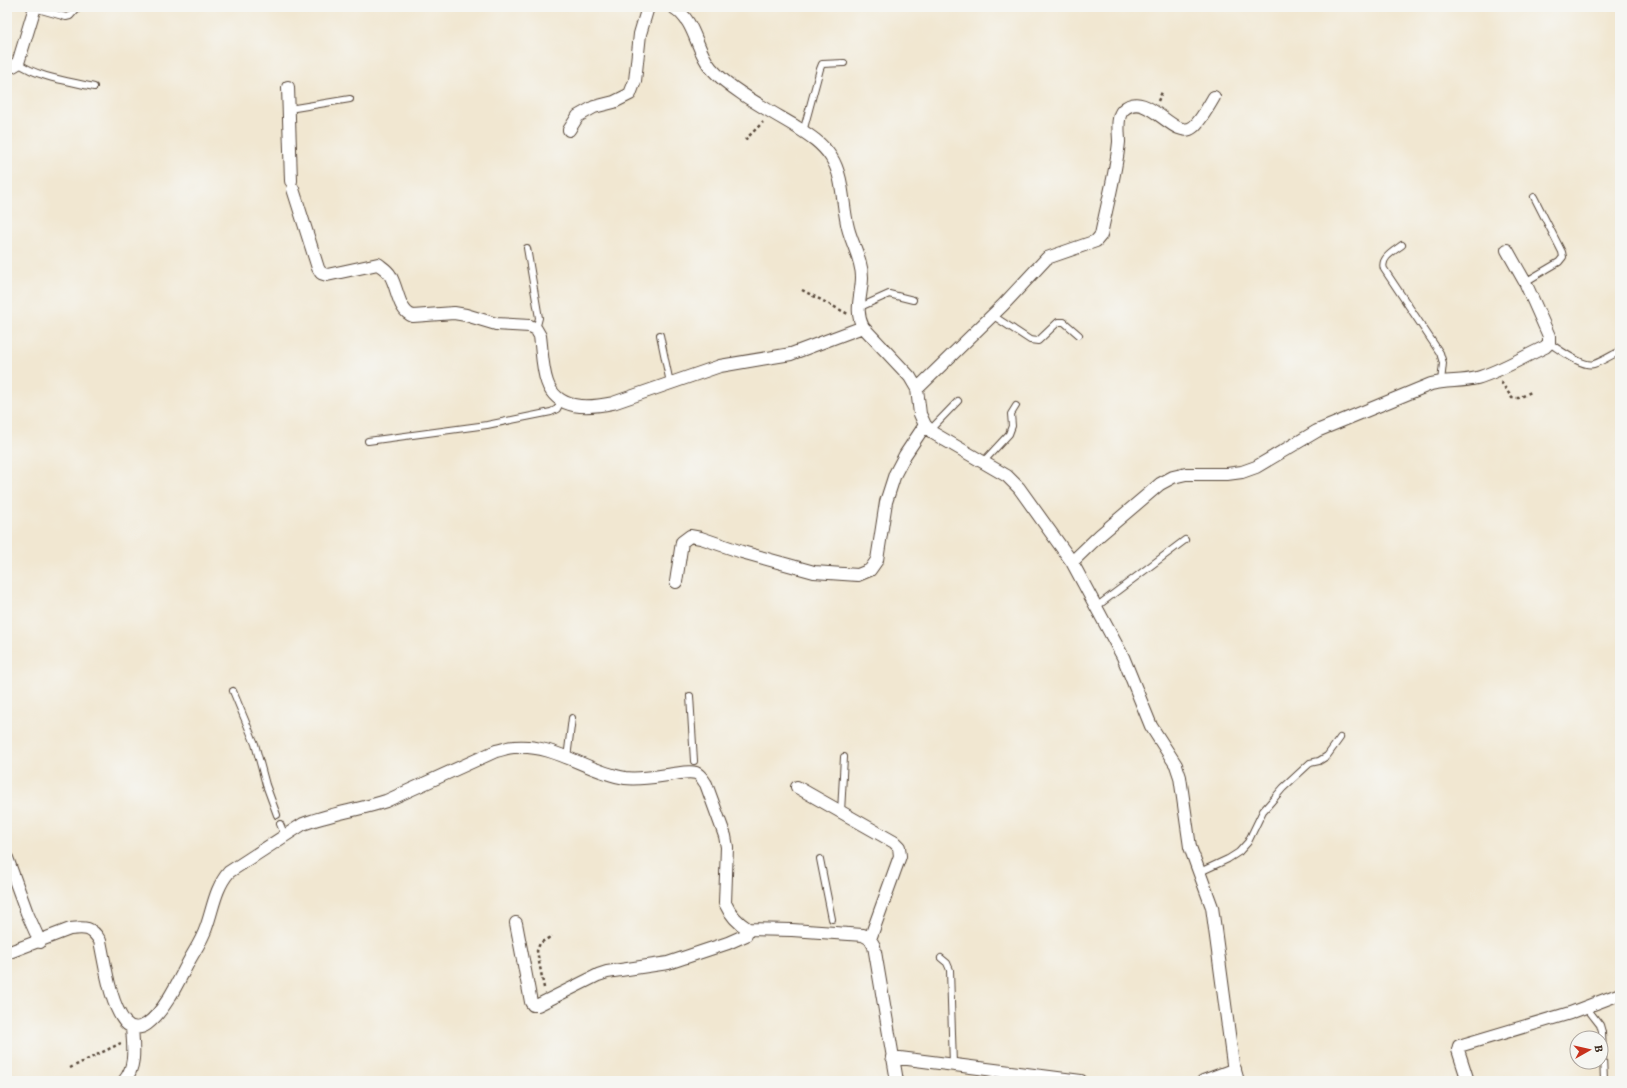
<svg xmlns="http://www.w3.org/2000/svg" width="1627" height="1088" font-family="Vollkorn,serif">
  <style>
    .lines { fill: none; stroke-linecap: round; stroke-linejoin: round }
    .service-casing { stroke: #564639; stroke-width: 8 }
    .minor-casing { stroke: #564639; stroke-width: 14 }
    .path { stroke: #564639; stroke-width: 2.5; stroke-dasharray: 3 3; stroke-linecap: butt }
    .service { stroke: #fff; stroke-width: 6 }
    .minor { stroke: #fff; stroke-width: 12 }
  </style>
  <rect width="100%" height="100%" fill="#f6f6f2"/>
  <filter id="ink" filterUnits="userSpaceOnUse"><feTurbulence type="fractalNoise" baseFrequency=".025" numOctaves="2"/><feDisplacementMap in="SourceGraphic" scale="8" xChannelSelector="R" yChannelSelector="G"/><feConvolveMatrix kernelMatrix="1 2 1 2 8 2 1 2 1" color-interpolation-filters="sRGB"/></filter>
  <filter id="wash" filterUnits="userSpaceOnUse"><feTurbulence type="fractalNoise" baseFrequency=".012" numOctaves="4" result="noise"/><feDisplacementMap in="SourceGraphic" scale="16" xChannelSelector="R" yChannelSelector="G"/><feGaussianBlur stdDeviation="0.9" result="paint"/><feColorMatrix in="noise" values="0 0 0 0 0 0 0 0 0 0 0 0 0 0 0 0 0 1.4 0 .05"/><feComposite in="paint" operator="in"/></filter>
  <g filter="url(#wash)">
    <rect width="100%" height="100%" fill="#f1e7d1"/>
  </g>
  <g filter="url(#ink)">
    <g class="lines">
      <g class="service-casing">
        <path id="service" d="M34,8L66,17L70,16L78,7
          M18,63C39,78 69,81 94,87
          M289,109L350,99
          M803,132L820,69L822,64L844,63
          M1402,245C1394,251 1380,258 1384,269L1440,353L1443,363L1441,382
          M527,248L539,318L536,329
          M1525,282L1559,262L1563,257L1562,252L1534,197
          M858,308L889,294L913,300
          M992,315L1030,340L1038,341L1058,322H1064L1079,335
          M660,335L670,383
          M1549,343C1559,349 1583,368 1594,364C1603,361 1612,355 1620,351
          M930,430L958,401
          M368,441L487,425L551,412L557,409L561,401
          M983,462L1009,434L1012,426L1011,414L1016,406
          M1096,607L1185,540
          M233,691L255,744L266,785L277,815
          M690,696L694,761
          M567,758L572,718
          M841,812L844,757
          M280,824L285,836
          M820,859L832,919
          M1200,872L1228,859L1239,852L1248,842L1263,811L1271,802L1283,788L1310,763L1319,761L1327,756L1340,738
          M941,958L947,963L950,970L953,1065
          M1586,1007L1600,1025L1602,1032L1604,1081"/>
      </g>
      <g class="minor-casing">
        <path id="minor" d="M673,7C696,21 695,49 711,68C729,89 770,111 795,126C809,135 822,143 831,157C844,177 842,205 848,228C852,244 862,260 862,277C862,295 854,310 863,327L910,377L917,389L920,414L925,425L933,433L1007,476L1019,488L1072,562L1123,657L1151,726L1176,765L1180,777L1190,847L1212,907L1233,1064L1238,1081
          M7,67L13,66L18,63L35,7
          M288,87L291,181
          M569,130L578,116L594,107L614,102L630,94L635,81L640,34L648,7
          M293,189L318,268L321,273L327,275L378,264C383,268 387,270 390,275C398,288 398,311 413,316L454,313L466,315L496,324L530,326L536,329L540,336C542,350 542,368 547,382C557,411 589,408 613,403L720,366L791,354L863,327
          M917,389L1003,305L1047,258L1096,241L1101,235C1107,204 1116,173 1119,142C1119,133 1116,117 1123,110C1147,87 1174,142 1193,127C1199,123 1210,104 1214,97
          M1072,562L1100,535L1160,484L1173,477L1186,474H1227L1242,472L1256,467L1317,431L1431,384C1446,380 1462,382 1477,378C1501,371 1523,357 1545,347L1549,343V336L1525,282L1507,250
          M676,582L682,542L690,536L701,538L742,552L814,572L858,575L870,570L877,560L886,502L895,474L905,455L925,425
          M797,787L894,842L899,847L900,856L870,939
          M7,858L27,913L40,942
          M516,923L531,1002L533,1005H538L598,975L607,972L668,963L728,943L746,935L748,929
          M7,953L70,929C85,927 92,927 100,941C105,964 110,1004 125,1022C131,1029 140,1029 147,1024C165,1011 179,980 189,961C195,950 202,940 206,928C213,909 215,888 229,872L303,824C329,814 359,810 386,801L496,751C502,750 508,747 514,747C554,743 587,772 625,778C642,780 658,776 674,774C681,773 689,771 696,773C701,775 703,780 706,784L725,836L727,847L725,903C730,914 738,923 748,929L792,930L863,935L870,939L874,946L897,1081
          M892,1057L1081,1081
          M124,1081C137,1066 133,1045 132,1027
          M1203,1081L1235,1069
          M1468,1081L1458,1050L1459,1046L1570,1013L1620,994"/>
      </g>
      <path class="path" d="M1158,101L1162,92
        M745,140L763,122
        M802,290L848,314
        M1501,382L1512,398H1519L1531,392
        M544,988L537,951L540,943L552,936
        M70,1068L121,1043"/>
      <use href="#service" class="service"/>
      <use href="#minor" class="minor"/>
    </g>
  </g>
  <rect width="1627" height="1088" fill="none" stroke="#f6f6f2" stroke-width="24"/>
  <g transform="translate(1589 1050) rotate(82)"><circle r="19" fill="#f6f6f2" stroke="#aba49d"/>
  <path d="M0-3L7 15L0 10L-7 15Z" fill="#c8321e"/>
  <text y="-6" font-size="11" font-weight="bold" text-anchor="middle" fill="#3b2a1e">B</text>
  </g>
</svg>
